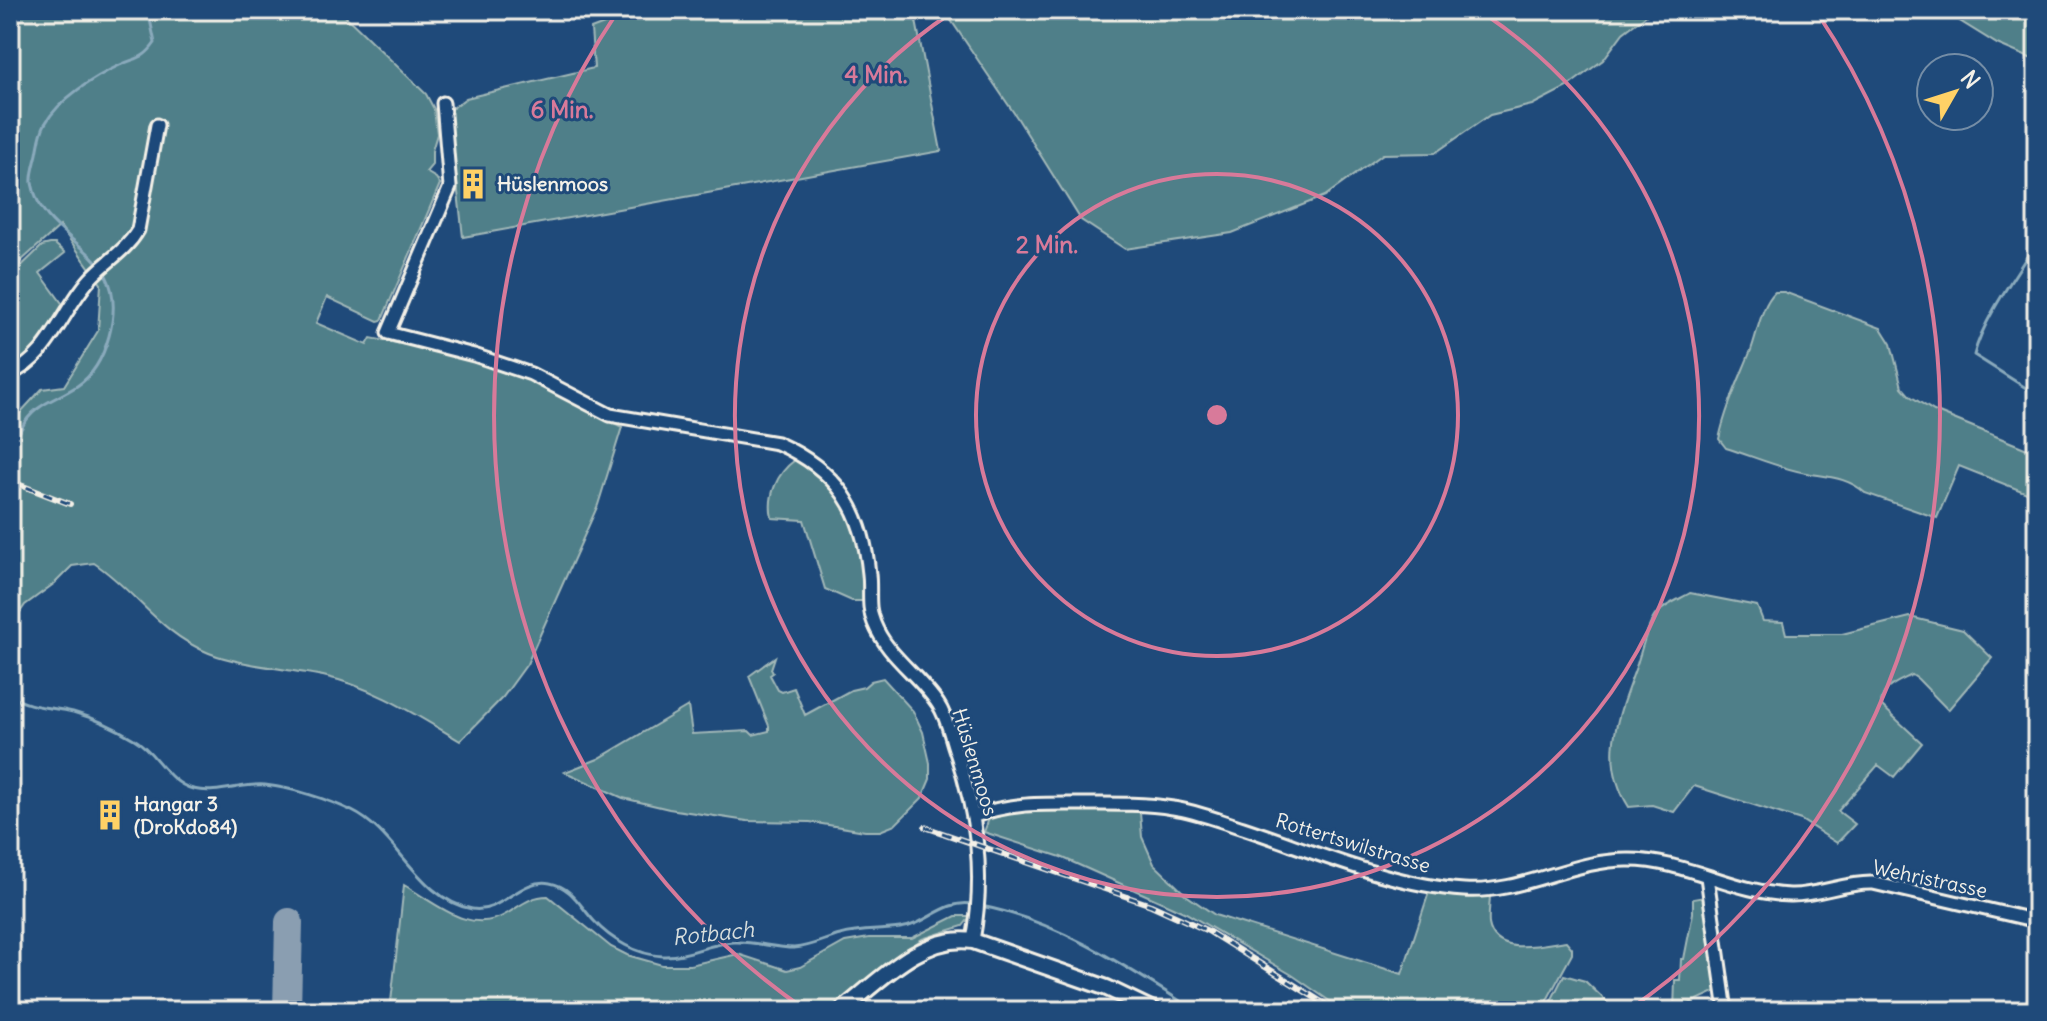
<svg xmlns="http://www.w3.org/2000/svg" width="2047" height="1021" font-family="Delius,sans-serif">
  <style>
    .green { fill: #507f89; stroke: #a2b8b8; stroke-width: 2 }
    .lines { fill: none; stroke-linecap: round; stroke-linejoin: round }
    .stream { stroke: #8aaabc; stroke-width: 3 }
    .taxiway { stroke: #8a9eb1; stroke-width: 28 }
    .minor-casing { stroke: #f4f1e8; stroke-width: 17 }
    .major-casing { stroke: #f4f1e8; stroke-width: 20 }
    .minor { stroke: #1f4a7a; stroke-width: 11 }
    .major { stroke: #1f4a7a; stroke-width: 14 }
    .rail-casing { stroke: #f4f1e8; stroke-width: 6 }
    .rail { stroke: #1f4a7a; stroke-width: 3; stroke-dasharray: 9; stroke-linecap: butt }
    .ring { fill: none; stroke: #d87a9a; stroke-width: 4 }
    .labels { text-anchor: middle; stroke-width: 6; stroke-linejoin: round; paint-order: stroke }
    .poi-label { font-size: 20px; font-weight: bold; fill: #f4f1e8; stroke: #1f4a7a; text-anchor: start }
    .street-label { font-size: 20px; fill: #f4f1e8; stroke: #1f4a7a }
    .water-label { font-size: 22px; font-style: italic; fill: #d9dfdd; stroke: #1f4a7a }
    .centre { fill: #d87a9a; stroke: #1f4a7a; stroke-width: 4 }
    .ring-label { font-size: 24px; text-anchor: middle; font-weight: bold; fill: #d87a9a; stroke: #1f4a7a; stroke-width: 6; stroke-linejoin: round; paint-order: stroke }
  </style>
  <rect width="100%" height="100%" fill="#1f4a7a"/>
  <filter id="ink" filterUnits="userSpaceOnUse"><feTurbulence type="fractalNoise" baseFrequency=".0125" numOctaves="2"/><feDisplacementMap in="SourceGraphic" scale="16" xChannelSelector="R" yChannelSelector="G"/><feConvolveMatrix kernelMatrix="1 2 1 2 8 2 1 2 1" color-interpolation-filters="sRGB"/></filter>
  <g filter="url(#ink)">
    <path class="green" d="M10,10H339L426,94L434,109L437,134L432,151V165L426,172L436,178L440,184L382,320L378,321L327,297L316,323L367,345L371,338L468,357L516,373L622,427L598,505L527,664L503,697L460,741C416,715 374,687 323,676C289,669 239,665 209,653C159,633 136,591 94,563L72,566L55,583L25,605L16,618L10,649V436L18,415L42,389L64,386L98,331L101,284L60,226L10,271V232L18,201L10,170Z
      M641,10H914L941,151L463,237L449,111L466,98L594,68L591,29Z
      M944,10H1653L1623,33L1603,60L1567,87L1532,105L1490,115L1435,153L1383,154L1325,196L1232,233L1125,249L1081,220L1018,119Z
      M1942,10H2037V42L2032,47V59L1997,44Z
      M50,244H55L65,253L40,273L64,306L32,354L10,367V277L42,246Z
      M1775,292H1784L1881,328L1891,344L1902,387L1910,396L1934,411L2037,453V497L1959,466L1937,518L1865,493C1848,477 1827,477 1806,473C1779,468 1752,456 1726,448L1719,439C1726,407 1739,380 1751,350C1758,331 1761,306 1775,292Z
      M795,460H800C812,470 829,480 838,492C861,522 866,565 864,601H852L825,589L804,520L772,518C767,496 777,473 795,460Z
      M1690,593L1757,606L1763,621L1783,622L1786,634H1842L1910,617L1963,630L1992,658L1948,710L1918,679L1912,675C1898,682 1881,687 1881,705L1922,743L1894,777L1878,765L1838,811L1855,824L1837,843L1801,820L1694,786L1674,812L1652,805L1629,807C1598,758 1619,714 1637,664C1642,649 1646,630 1654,617C1660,607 1680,599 1690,593Z
      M775,657L771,669L773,673L770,675L778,690L782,692L794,688L805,715L851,690L864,687L871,681L883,678L913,711L923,732L930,763V779L922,798L895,825L880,831H865L810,822L747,821L669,809L623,798L565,772L598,759L688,706L692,734L749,731L753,735L769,731V726L749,676Z
      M1017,808L1140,812L1142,837L1154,864L1186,895L1215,915L1402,974L1430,889L1490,893C1490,903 1488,915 1489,924C1495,958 1543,944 1566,941L1572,948V954L1541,1011H1344L1292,975L1186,913L1061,857L984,832L990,816Z
      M404,885C436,903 470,937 508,913C521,905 531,896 548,896L611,947L627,955L662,965H690L738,954L787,970L800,967L845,942L869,938H912L956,916H971L963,926L922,939L827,1011H390Z
      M1705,897L1719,990L1674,1011L1675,980H1680L1681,959H1684L1693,913V899Z
      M1564,975L1585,981L1608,1003L1628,1011H1546Z"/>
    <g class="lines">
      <path class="stream" d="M2037,241C2017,273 1983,319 1974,355L2037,395
        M14,477C15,461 14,443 21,429C33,404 56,400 77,386C94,375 104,354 109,336C134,244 44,249 32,183C31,174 35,163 37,154C39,144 40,133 45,124C59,99 94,77 120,65C137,57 143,60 155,43L148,10
        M10,548L14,489
        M10,695C28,708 52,707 73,712C94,718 116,728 134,739C157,752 166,782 193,789C218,795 241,783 265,785C293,788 327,799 352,811C398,833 418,899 472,909C502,914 520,877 550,883C572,887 580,906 594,921C611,940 638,955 663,956C688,957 710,943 734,942C754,941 774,948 794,948C811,947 825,939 840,935C860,929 880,931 900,928C927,925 944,899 973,904
        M981,906C1059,921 1130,969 1196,1011"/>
      <path class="taxiway" d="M287,1011L289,922"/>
      <g class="minor-casing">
        <path id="minor" d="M443,103L450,187L388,333L474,355L531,374L610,415L777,443C837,470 863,509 869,574C871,591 867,607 874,623C887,656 918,674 938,704C947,717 950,734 955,749C977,814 985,873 973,941
          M10,374C50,357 62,310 90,279C105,262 126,251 138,230L157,125
          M975,816C1009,803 1040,804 1076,804C1108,804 1141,803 1173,808C1196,811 1220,821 1243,828C1313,851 1390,885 1464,890C1522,894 1573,859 1630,860C1684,860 1735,893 1790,895C1817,896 1845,882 1873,883L2037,921
          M1707,877L1726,1011"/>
      </g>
      <g class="major-casing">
        <path id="major" d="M841,1011C878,982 923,933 973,941L1107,988L1155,1011"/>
      </g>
      <use href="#minor" class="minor"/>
      <use href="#major" class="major"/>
      <g class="rail-casing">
        <path id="rail" d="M10,481L70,504
          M925,827L1151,905L1208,931L1336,1011"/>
      </g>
      <use href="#rail" class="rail"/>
    </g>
  </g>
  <g class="ring">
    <circle cx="1217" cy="415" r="241"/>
    <path d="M1480 11A482 482 0 1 1 954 11"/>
    <path d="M807 1011A723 723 0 0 1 618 11M1816 11A723 723 0 0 1 1627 1011"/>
  </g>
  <defs>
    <g id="building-bare" transform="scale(2.4)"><path d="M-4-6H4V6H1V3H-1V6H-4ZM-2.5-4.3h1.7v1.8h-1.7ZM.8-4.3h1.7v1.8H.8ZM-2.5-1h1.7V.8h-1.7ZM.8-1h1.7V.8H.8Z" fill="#ffd166" stroke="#1f4a7a" stroke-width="2.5" paint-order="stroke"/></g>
  </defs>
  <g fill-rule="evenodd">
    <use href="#building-bare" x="473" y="184"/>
    <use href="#building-bare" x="110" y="815"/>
  </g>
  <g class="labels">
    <g class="poi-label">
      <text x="497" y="191">Hüslenmoos</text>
      <text x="134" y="811">Hangar 3<tspan x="134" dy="23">(DroKdo84)</tspan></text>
    </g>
    <g class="street-label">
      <text transform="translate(975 762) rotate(73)" y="7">Hüslenmoos</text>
      <text transform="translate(1353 843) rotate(17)" y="7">Rottertswilstrasse</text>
      <text transform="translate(1930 879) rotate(12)" y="7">Wehristrasse</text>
    </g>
    <g class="water-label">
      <text transform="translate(713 933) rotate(-6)" y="8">Rotbach</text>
    </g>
  </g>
  <circle cx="1217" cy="415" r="12" class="centre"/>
  <g class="ring-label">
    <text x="876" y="83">4 Min.</text>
    <text x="562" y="118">6 Min.</text>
    <text x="1047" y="253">2 Min.</text>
  </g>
  <rect width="2047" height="1021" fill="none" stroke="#1f4a7a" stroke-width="40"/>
  <rect x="20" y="20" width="2007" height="981" fill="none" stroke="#f4f1e8" stroke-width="3" filter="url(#ink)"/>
  <g transform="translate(1955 92) rotate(51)"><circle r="38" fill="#1f4a7a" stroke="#748da6" stroke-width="2"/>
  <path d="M0-6L14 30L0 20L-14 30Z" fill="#ffd166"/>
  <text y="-12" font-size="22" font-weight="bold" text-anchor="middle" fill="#f4f1e8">N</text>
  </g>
</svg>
